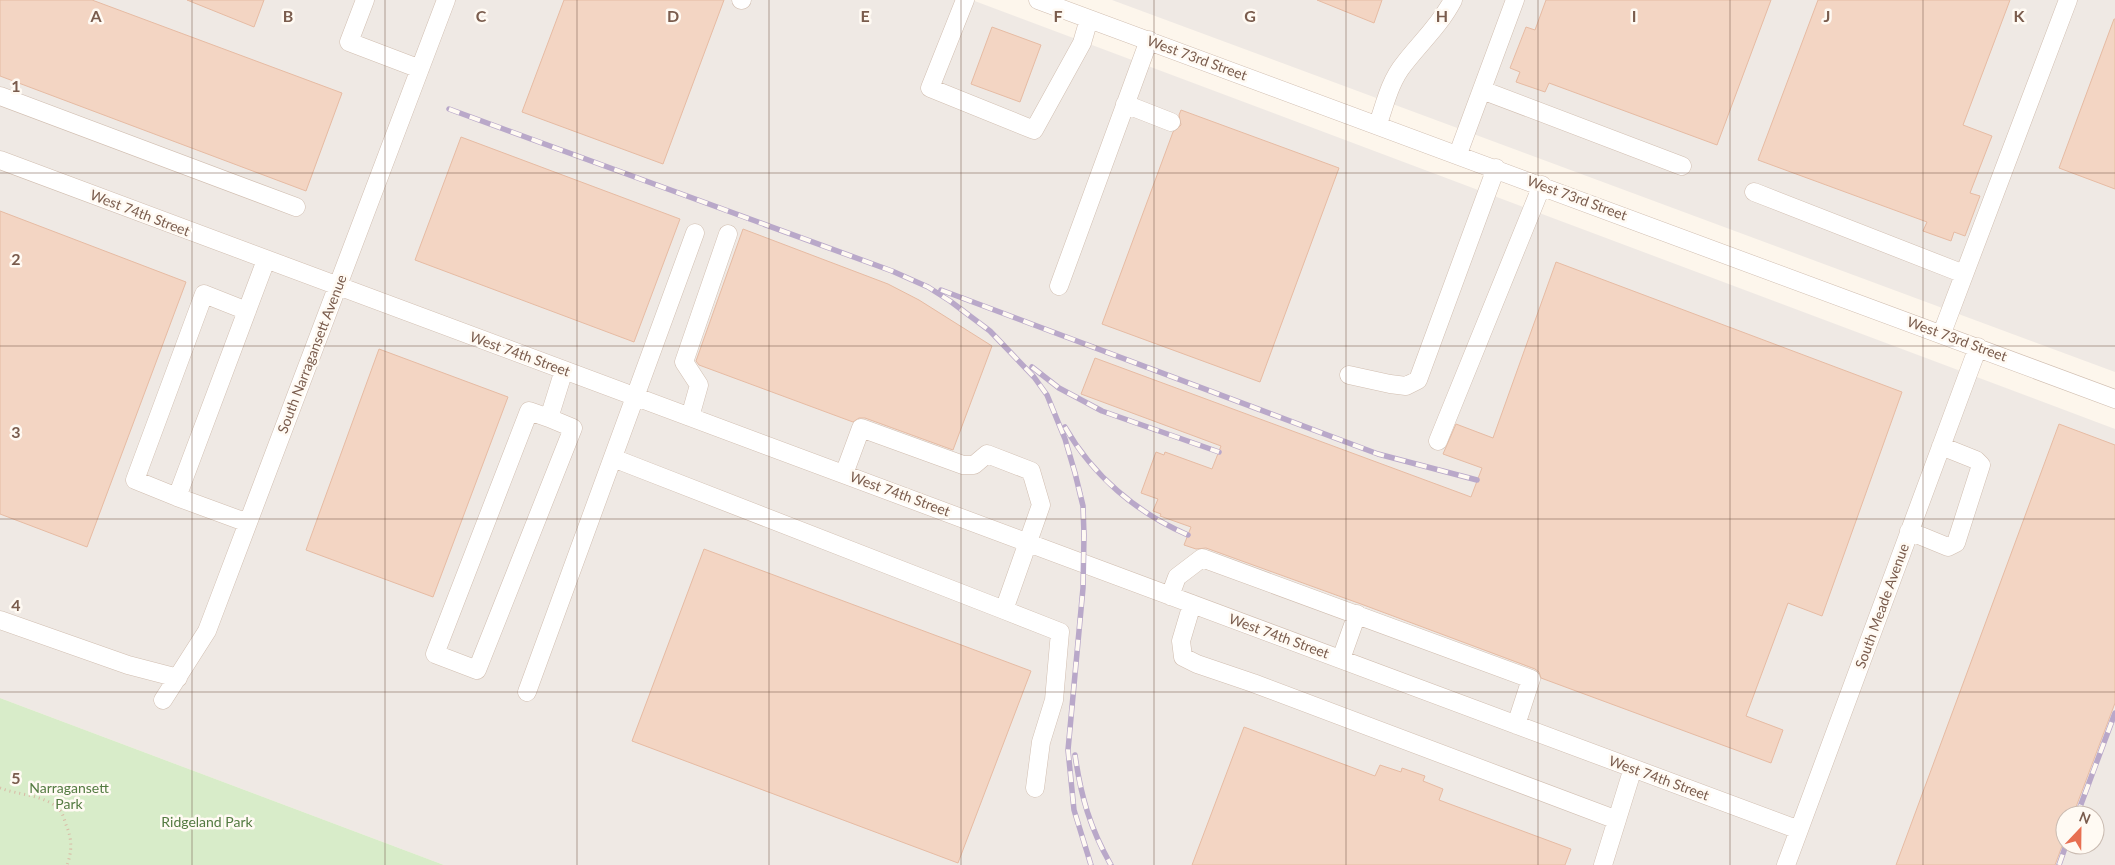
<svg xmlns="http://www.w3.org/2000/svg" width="2115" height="865" font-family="Lato,sans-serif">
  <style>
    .industrial { fill: #efe9e4; fill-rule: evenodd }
    .green { fill: #d8ecc9 }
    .building { fill: #f3d5c3; stroke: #e6bba3 }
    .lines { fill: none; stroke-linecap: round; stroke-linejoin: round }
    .minor-casing { stroke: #d1beb0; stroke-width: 19 }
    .path { stroke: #d9b8a5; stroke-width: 3; stroke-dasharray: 1 4; stroke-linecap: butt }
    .minor { stroke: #fff; stroke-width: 18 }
    .rail-casing { stroke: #b9a8c9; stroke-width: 5.5 }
    .rail { stroke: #fffaf3; stroke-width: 4; stroke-dasharray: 11; stroke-linecap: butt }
    .grid { fill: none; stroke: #7a5c4d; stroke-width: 1; stroke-opacity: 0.55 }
    .labels { text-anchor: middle; stroke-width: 5; stroke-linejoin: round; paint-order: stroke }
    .street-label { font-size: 14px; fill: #7a5c4d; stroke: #fffaf3 }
    .park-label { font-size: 14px; fill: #537a41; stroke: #fffaf3 }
    .grid-label { font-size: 16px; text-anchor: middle; font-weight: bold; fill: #7a5c4d; stroke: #fffaf3; stroke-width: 5; stroke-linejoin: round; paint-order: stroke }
  </style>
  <rect width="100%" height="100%" fill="#fdf6ec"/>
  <path class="industrial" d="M0,0H972L2115,429V865H444L0,698ZM2065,815H2095V845H2065Z
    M1112,0H2115V372Z"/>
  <path class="green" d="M0,698L444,865H0Z"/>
  <path class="building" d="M0,0H92L342,93L306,191L0,76Z
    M187,0H264L254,27Z
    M564,0H724L663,164L522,112Z
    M1317,0H1382L1374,23Z
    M1546,0H1771L1717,145L1549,83L1545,92L1516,82L1520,72L1510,68L1526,27L1535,30Z
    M1818,0H2010L1963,125L1992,136L1970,193L1980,196L1965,236L1954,232L1951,241L1923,231L1927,222L1758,160Z
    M2114,19H2115V189L2059,168Z
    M992,27L1041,45L1020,102L971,84Z
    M1181,110L1339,168L1260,382L1102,324L1173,132L1181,125L1179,115Z
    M461,137L680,219L634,342L415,260Z
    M0,211L186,282L87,547L0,514Z
    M743,229L888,284L919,300L992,346L953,450L865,418H859L853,422L699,365L696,361Z
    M1556,262L1902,392L1822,616L1788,603L1746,716L1783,730L1771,763L1541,678L1539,672L1535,669L1361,604L1206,548L1196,549L1184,545L1191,527L1160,516L1161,514L1153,511L1158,499L1141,493L1156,452L1164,455L1165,452L1212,469L1221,446L1081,394L1095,358L1471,497L1482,468L1443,454L1456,424L1493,438Z
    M379,349L508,397L433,597L306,550Z
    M2059,424L2115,445V703L2073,815H2065V838L2055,865H1896Z
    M704,549L1031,671L958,863L632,741Z
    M1244,727L1375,776L1380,765L1401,772L1402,768L1425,776L1423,781L1443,789L1439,800L1571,849L1565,865H1192Z"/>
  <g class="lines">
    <g class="minor-casing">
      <path id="minor" d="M365,0L349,42L420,69
        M741,0H742
        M965,0L930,88L1034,130L1082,43L1089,19
        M1038,0L2115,399
        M1482,90L1682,166
        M0,96L296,207
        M1125,104L1171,122
        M1378,124C1385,104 1390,81 1404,64C1420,43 1440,25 1453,0
        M1458,154L1515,0
        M0,160L1799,830
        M1754,192L1964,274
        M1059,286L1149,40
        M1942,333L2068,0
        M1349,375L1390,384L1406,386L1418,380L1496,168
        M690,417L699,385L684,362L728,234
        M549,418L529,411L435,654L477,670L573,428L549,418L564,370
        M1438,441L1542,185
        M613,458L1004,610L1041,505L1031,471L987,454L974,465H963L861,428L844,474
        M177,497L135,480L204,294L247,311
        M248,523L177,497L266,260
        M1909,531L1948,547L1956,543L1981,465L1976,460L1941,446
        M1170,596L1177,577L1202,558L1531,679L1516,725
        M1192,604L1181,641L1183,657L1197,664L1253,683L1617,820
        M1004,610L1060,632L1054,700L1041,742L1035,788
        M0,620L128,665L178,678
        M1341,659L1357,614
        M527,692L695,233
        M163,700L207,631L446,0
        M1603,865L1633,768
        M1786,865L1978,347"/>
    </g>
    <path class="path" d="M0,788C17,795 50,795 61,812C64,816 65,823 67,827C72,840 72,852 67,865"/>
    <use href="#minor" class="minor"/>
    <g class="rail-casing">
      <path id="rail" d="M449,109L892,271L928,287L950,301L990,331L1034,377L1047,395L1065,439L1075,473L1083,506L1084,535L1083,588L1068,750L1074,810L1091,865
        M941,290L1378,454L1477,480
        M1032,367L1059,388L1102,411L1219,452
        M1065,427C1093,476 1137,513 1188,535
        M1075,755C1081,797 1090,828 1111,865
        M2077,815L2115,713
        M2059,865L2066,845"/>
    </g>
    <use href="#rail" class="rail"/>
  </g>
  <path class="grid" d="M192,0V865M385,0V865M577,0V865M769,0V865M961,0V865M1154,0V865M1346,0V865M1538,0V865M1730,0V865M1923,0V865M0,173H2115M0,346H2115M0,519H2115M0,692H2115"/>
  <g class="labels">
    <g class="street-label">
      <text transform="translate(1197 58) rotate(20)" y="5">West 73rd Street</text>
      <text transform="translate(1577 198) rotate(20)" y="5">West 73rd Street</text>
      <text transform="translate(140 213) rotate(21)" y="5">West 74th Street</text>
      <text transform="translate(1957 339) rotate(20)" y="5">West 73rd Street</text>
      <text transform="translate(312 354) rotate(-69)" y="5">South Narragansett Avenue</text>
      <text transform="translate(520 354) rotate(20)" y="5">West 74th Street</text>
      <text transform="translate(900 494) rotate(20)" y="5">West 74th Street</text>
      <text transform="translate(1882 606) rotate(-70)" y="5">South Meade Avenue</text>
      <text transform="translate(1279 636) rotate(20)" y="5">West 74th Street</text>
      <text transform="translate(1659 778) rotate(20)" y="5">West 74th Street</text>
    </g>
    <g class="park-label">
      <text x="69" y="793">Narragansett<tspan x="69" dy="16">Park</tspan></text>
      <text x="207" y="827">Ridgeland Park</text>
    </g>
  </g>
  <g class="grid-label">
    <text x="96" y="22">A</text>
    <text x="288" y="22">B</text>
    <text x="481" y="22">C</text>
    <text x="673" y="22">D</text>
    <text x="865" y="22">E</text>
    <text x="1058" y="22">F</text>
    <text x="1250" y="22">G</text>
    <text x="1442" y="22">H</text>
    <text x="1634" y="22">I</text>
    <text x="1827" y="22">J</text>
    <text x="2019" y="22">K</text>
    <text x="16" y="92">1</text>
    <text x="16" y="265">2</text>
    <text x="16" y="438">3</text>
    <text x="16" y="611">4</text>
    <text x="16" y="784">5</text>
  </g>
  <g transform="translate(2080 830) rotate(22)"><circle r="24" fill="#fffaf3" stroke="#cabbb1"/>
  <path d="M0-4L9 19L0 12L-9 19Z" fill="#e76f51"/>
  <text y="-8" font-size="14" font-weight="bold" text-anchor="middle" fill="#7a5c4d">N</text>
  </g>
</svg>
